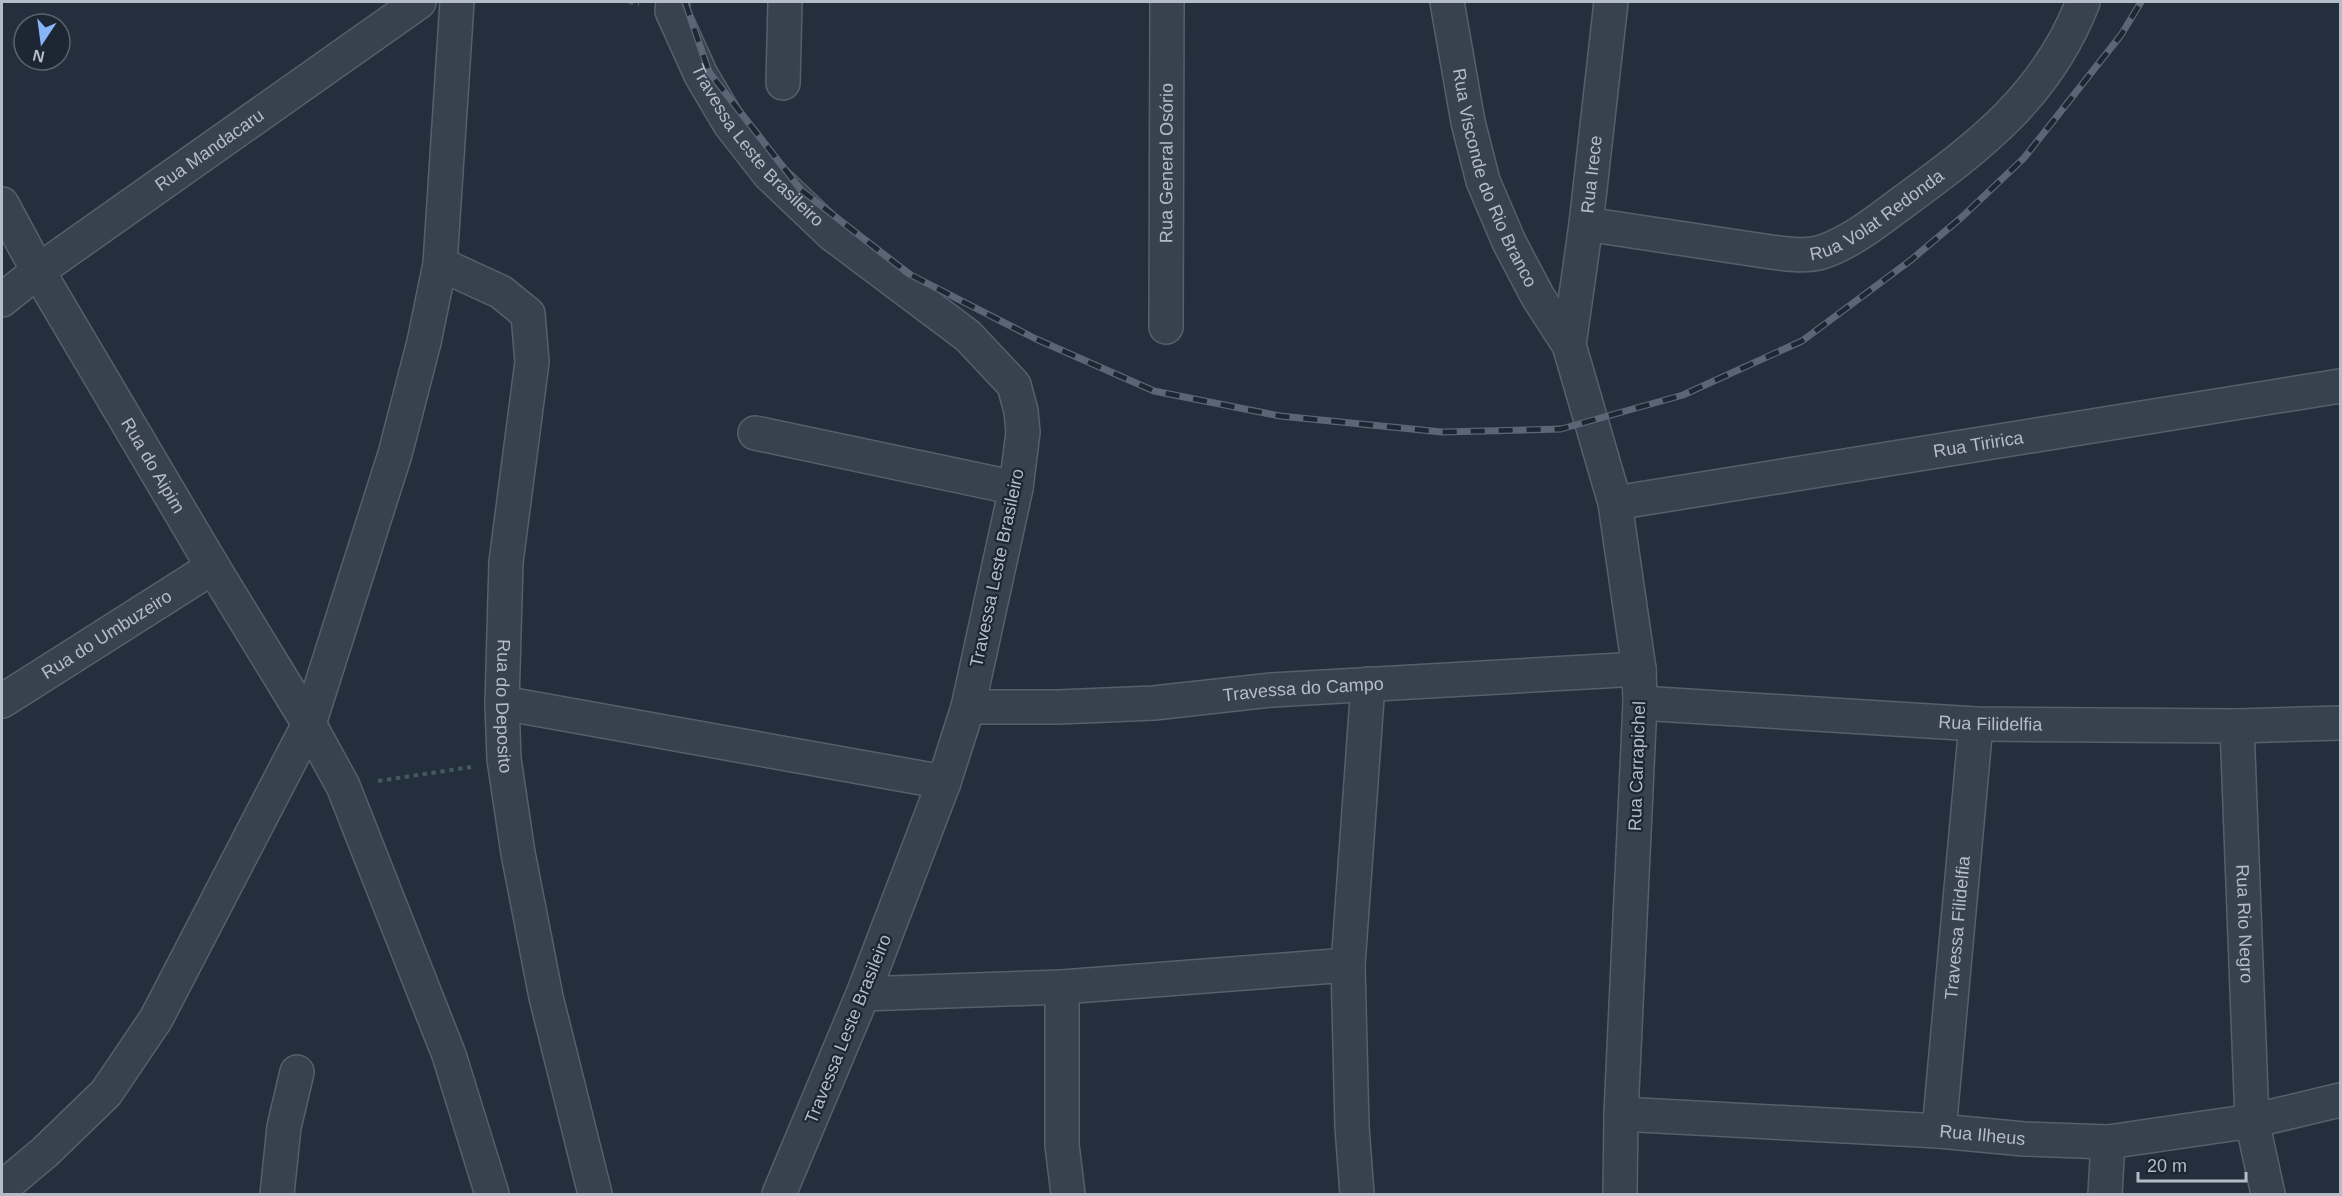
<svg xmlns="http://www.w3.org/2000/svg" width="2342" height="1196" font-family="Helvetica,sans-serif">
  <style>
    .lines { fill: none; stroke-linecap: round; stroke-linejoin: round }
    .minor-casing { stroke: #565f6c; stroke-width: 36 }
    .path { stroke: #44595c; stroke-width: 4; stroke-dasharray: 4.5 4.5; stroke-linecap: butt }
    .minor { stroke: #38414e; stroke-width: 33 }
    .rail-casing { stroke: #5a6575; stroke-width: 7 }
    .rail { stroke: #1d2633; stroke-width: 4.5; stroke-dasharray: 14; stroke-linecap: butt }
    .labels { text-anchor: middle; stroke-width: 4.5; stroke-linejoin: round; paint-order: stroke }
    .street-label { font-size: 18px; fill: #b4bcc9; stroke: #1d2633 }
  </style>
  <rect width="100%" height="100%" fill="#242f3e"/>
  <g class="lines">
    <g class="minor-casing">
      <g id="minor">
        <path id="s1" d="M673,2L672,11L701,75L730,124L769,174L832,234L968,336L1014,385L1021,411L1023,432L1016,488L968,707L944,782L863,994L779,1194"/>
        <path id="s2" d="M1447,2L1468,122L1483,181L1509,242L1538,297L1569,345L1615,503L1639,669L1640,703L1621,1114L1620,1194"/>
        <path d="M783,83L785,2"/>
        <path id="s3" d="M2,204L38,271L213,567L309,724L343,786L449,1055L492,1194"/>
        <path id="s4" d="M1586,224L1771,252C1787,254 1806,257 1822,252C1850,243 1879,220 1903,202C1981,145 2047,95 2083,2"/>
        <path id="s5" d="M440,264L501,292L528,314L532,362L506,562L502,703L504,759L518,853L546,997L595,1194"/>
        <path id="s6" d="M2,300L38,271L419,2"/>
        <path id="s7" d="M1166,327L1167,2"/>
        <path id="s8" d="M1569,345L1586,224L1611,2"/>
        <path d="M755,433L1016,488"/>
        <path id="s9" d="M1615,503L2340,386"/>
        <path id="s10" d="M2,701L213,567"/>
        <path d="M502,703L944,782"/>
        <path id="s11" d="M1640,703L1976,724L2237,726L2340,723"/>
        <path id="s12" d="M968,707H1058L1154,703L1272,690L1639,669"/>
        <path id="s13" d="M2237,726L2252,1121L2268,1194"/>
        <path d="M1062,987V1145L1068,1194"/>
        <path d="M863,994L1062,987L1348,965"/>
        <path id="s14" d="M1621,1114L1939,1131L2024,1139L2108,1142L2252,1121L2340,1100"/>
        <path id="s15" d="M1939,1131L1976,724"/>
        <path d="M2,1188L45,1152L106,1093L156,1019L309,724L395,454L424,342L440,264L457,2"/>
        <path d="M277,1194L284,1127L297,1072"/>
        <path d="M1357,1194L1352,1127L1348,965L1368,684"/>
        <path d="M2105,1194L2108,1142"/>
      </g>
    </g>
    <path class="path" d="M629,2L639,4
      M378,781L471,767"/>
    <use href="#minor" class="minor"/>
    <g class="rail-casing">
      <path id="rail" d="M685,2L709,72L801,190L909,274L1036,339L1154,391L1280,416L1442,432L1561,429L1683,395L1802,341L1911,260L1962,217L2024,158L2121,35L2141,2"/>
    </g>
    <use href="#rail" class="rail"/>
  </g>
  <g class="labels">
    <g class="street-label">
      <text dy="6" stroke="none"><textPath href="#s1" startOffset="170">Travessa Leste Brasileiro</textPath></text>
      <text dy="6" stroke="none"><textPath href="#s6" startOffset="256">Rua Mandacaru</textPath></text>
      <text dy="6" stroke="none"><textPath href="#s7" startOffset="164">Rua General Osório</textPath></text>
      <text dy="6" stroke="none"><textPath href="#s8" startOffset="172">Rua Irece</textPath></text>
      <text dy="6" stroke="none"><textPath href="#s2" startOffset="183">Rua Visconde do Rio Branco</textPath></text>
      <text dy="6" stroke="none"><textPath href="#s4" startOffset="304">Rua Volat Redonda</textPath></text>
      <text dy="6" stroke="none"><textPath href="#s9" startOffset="368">Rua Tiririca</textPath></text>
      <text dy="6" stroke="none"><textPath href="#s3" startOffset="302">Rua do Aipim</textPath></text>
      <text transform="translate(997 568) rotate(-78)" y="6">Travessa Leste Brasileiro</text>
      <text dy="6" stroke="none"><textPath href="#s10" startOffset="124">Rua do Umbuzeiro</textPath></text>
      <text dy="6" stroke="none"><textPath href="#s12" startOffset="336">Travessa do Campo</textPath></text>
      <text dy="6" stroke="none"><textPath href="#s5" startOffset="496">Rua do Deposito</textPath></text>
      <text dy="6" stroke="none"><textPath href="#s11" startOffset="351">Rua Filidelfia</textPath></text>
      <text transform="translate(1637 766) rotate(-88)" y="6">Rua Carrapichel</text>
      <text dy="6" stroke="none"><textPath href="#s13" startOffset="198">Rua Rio Negro</textPath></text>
      <text dy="6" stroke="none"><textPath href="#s15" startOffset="204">Travessa Filidelfia</textPath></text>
      <text transform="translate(848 1029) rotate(-68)" y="6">Travessa Leste Brasileiro</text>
      <text dy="6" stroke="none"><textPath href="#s14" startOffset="362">Rua Ilheus</textPath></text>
    </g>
  </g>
  <rect width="2342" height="1196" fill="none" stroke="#b4bcc9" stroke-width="6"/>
  <g transform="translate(42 42) rotate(193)"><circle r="28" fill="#1d2633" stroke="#59626f" stroke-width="1.5"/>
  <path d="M0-4.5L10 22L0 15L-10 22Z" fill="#8ab4f8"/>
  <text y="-9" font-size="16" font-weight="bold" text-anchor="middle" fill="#b4bcc9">N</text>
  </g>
  <path d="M2138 1172v9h108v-9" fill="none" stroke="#b4bcc9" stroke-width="3"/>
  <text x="2147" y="1172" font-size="18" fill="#b4bcc9" stroke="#1d2633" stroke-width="4.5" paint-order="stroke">20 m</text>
</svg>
